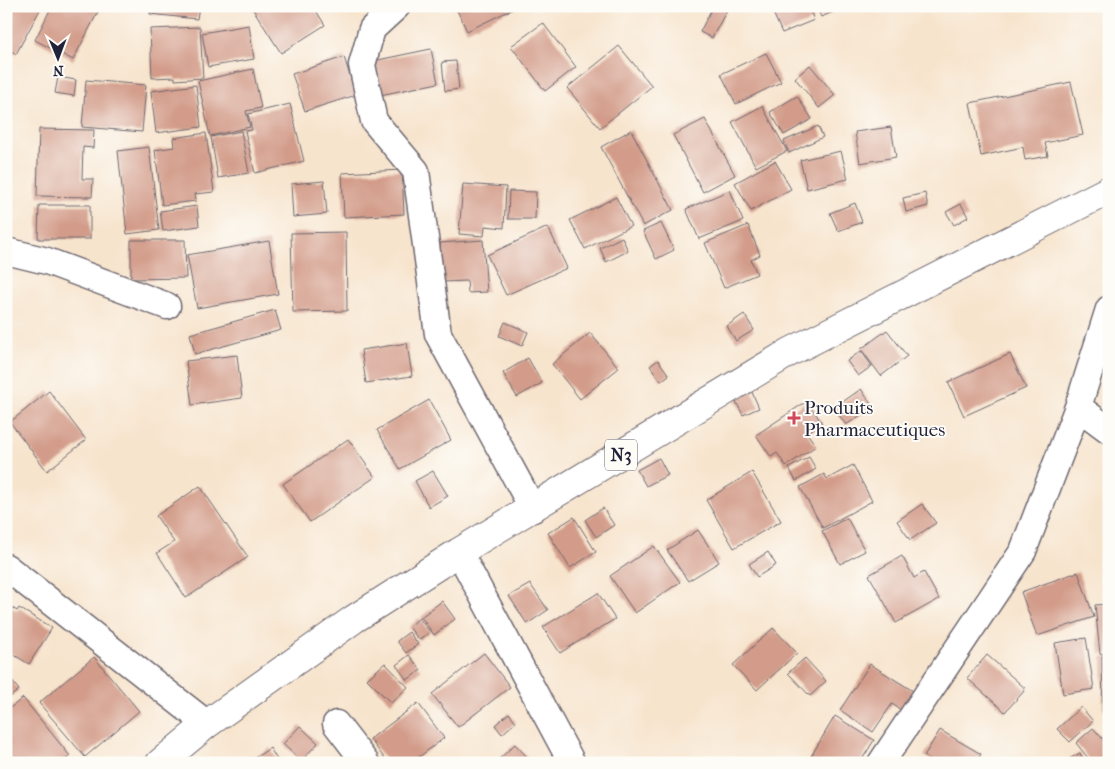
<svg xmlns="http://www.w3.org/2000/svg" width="1115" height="769" font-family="'IM FELL French Canon',serif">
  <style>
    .building { fill: #d39c8a }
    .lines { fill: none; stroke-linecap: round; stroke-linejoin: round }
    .minor-casing { stroke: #6d666e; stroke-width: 29 }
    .highway-casing { stroke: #6d666e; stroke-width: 30 }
    .minor { stroke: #fff; stroke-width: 26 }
    .highway { stroke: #fff; stroke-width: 28 }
    .poi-dot { fill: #d1495b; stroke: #fdfcf7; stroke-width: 2 }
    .labels { text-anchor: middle; stroke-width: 4; stroke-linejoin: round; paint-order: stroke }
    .shield { fill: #fdfcf7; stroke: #646373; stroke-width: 1 }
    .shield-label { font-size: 18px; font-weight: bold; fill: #22223b }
    .poi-label { font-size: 19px; fill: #22223b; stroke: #fdfcf7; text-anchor: start }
  </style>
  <rect width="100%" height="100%" fill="#fdfcf7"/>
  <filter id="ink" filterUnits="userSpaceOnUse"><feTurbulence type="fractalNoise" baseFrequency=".02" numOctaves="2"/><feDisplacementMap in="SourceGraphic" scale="10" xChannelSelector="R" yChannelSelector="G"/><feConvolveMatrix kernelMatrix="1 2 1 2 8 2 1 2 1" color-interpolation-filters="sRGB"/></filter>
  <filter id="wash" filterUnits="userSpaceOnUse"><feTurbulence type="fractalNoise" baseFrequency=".0096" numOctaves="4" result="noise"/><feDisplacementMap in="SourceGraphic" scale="20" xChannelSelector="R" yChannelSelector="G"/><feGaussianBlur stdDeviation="1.12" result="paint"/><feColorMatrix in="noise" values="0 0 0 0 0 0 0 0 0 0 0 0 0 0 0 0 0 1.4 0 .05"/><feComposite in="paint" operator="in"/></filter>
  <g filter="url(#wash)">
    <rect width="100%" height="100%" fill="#f7e4cd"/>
    <g id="blocks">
      <path class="building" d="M6,6H42L16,54L6,48Z
        M52,6L100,8L73,60L35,40Z
        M151,6H199L197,19L150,14Z
        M251,6H313L325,25L281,53Z
        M455,6H519L467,31Z
        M713,6H729L712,38L700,32Z
        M770,6H808L814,20L782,33Z
        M816,6H848L821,17Z
        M543,23L576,67L545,91L511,46Z
        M249,25L254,59L208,67L202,33Z
        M200,27L203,78L175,80V77L152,78L150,29Z
        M619,46L652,86L600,128L567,88Z
        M431,49L438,83L380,95L373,61Z
        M766,53L781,82L736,104L721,74Z
        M344,57L356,95L305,111L292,74Z
        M456,61L459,89L445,91L442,62Z
        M810,65L835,95L819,108L795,78Z
        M253,69L261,108L246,111L250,127L210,136L198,81Z
        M58,77L76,80L74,96L55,93Z
        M86,80L146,85L142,132L82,127Z
        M1071,82L1083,135L1045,143L1048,156L1025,160L1023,147L981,156L970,103Z
        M196,85L201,127L156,133L151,91Z
        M797,96L812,119L784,135L770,112Z
        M290,104L304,161L255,173L245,131L252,130L248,114Z
        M762,106L787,151L756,167L732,122Z
        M705,119L735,175L703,192L673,135Z
        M818,126L823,137L789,153L784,141Z
        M891,127L896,157L860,163L855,132Z
        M39,129L94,130L93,148L83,147L82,179H93L92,197L37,196Z
        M631,130L673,210L643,226L601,147Z
        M241,131L249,173L218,178L211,137Z
        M206,133L214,192L195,194L196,201L162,205L155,150L174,147L173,138Z
        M149,147L159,230L127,234L118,151Z
        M841,151L848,179L807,189L800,160Z
        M775,161L791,189L751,211L735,183Z
        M402,170L404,214L344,217L342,173Z
        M324,181L327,214L293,217L291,184Z
        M463,184L506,187L504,228L485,226L484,236L459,234Z
        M730,190L743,221L699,239L686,209Z
        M509,191L536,192L535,219H508Z
        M925,193L928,206L906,212L903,198Z
        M616,197L631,226L585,249L570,220Z
        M855,203L862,222L838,231L830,213Z
        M961,204L968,217L954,225L946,212Z
        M39,205H90V239H38Z
        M197,206L199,226L163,231L160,211Z
        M661,223L674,250L656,259L643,231Z
        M748,225L760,255L751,260L757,274L724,288L705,243Z
        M548,227L567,268L506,295L487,255Z
        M346,232L347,311L293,312L291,233Z
        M622,237L628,251L606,262L600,248Z
        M131,240H185L186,278L131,279Z
        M483,240L487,292L468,293L467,281L443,282L440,243Z
        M269,241L278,294L197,308L187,255Z
        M275,310L281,330L195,354L190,334Z
        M744,314L754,330L736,341L727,326Z
        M505,322L528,332L522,346L499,336Z
        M887,330L907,356L881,376L861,349Z
        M590,333L619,368L580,399L552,364Z
        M407,343L412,376L366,383L361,350Z
        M861,351L872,366L858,376L847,361Z
        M1010,354L1026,388L964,416L948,382Z
        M237,355L242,398L192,405L186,361Z
        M528,358L542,383L517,397L503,373Z
        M658,360L669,375L661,381L650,366Z
        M861,389L873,407L846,425L834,408Z
        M751,390L759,408L743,415L734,398Z
        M49,391L86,440L47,471L10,422Z
        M429,400L451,440L400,469L377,430Z
        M807,401L822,423L807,433L816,446L786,466L777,453L771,457L756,435Z
        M348,439L375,477L310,522L283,484Z
        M809,457L816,469L796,481L789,468Z
        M659,458L668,475L646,486L637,470Z
        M853,465L872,501L823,528L800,487L824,474L827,479Z
        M433,471L448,496L429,507L415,481Z
        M752,472L781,521L734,548L706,500Z
        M200,486L248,557L186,598L157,553L174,542L156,516Z
        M922,504L936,523L910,540L897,521Z
        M603,508L614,525L596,537L585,520Z
        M574,517L596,552L570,568L548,533Z
        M847,518L865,551L840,564L822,531Z
        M698,530L719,562L688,581L667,550Z
        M654,546L680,582L635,613L610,576Z
        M768,552L776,565L757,577L749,564Z
        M902,556L914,578L924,572L939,599L896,623L869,575Z
        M1078,572L1094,617L1037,636L1021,592Z
        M530,584L548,610L527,624L509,596Z
        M598,593L615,619L560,653L543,627Z
        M442,601L455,619L434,635L421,617Z
        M6,604L17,611L19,608L52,628L29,664L6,650Z
        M1109,604V653L1100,654L1095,605Z
        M419,618L430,632L419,640L409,627Z
        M773,628L797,653L757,690L733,665Z
        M409,632L418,644L406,653L397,641Z
        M1086,638L1094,689L1063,694L1055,643Z
        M484,653L510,687L458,727L432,694Z
        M409,655L421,670L407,680L396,665Z
        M987,655L1026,689L1005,712L967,678Z
        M1102,656H1109V709L1103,710Z
        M94,657L139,711L85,757L39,703Z
        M805,658L826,681L810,696L788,673Z
        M385,663L408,687L391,703L367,679Z
        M870,664L913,691L901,710L892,704L873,732L840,710Z
        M6,674L19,690L6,700Z
        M23,698L70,756L61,763H6V711Z
        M418,703L444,738L411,763H388L370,739Z
        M1081,707L1093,721L1070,742L1057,729Z
        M509,713L516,722L502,734L495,725Z
        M835,716L874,740L860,763H807Z
        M300,726L318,743L301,761L283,744Z
        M1093,728L1109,746V752L1096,763H1092L1076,743Z
        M940,730L981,754L976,763H935L924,756Z
        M515,744L529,759L525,763H495Z
        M270,748L279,763H247Z
        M1080,753L1085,763H1062Z"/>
    </g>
  </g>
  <g filter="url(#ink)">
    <use href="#blocks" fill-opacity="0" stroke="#6d666e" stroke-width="1"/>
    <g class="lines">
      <g class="minor-casing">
        <path id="minor" d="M397,6L372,29L362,65L374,121L416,171L438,334L533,509
          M6,251L47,261L167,306
          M1078,407L1109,430
          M459,552L572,763
          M6,567L207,724
          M336,724L366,763
          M881,763L1023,551L1078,407L1109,309"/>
      </g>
      <g class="highway-casing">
        <path id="highway" d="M160,763L207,724L354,619L459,552L790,352L1109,190"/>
      </g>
      <use href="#minor" class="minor"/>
      <use href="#highway" class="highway"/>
    </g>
  </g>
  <path class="poi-dot" d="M791.5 410.5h5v5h5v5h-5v5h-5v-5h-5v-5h5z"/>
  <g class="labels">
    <rect class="shield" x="605" y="439.5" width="32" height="31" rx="4"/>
    <g class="shield-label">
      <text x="621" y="461">N3</text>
    </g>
    <g class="poi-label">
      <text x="804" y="414">Produits<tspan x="804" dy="22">Pharmaceutiques</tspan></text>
    </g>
  </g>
  <rect width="1115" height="769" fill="none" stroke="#fdfcf7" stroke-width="25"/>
  <g transform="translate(58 58) rotate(179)" stroke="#fdfcf7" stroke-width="4" paint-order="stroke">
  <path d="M0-4L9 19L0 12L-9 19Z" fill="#22223b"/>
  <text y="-8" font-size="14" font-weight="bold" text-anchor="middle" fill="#22223b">N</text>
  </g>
</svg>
